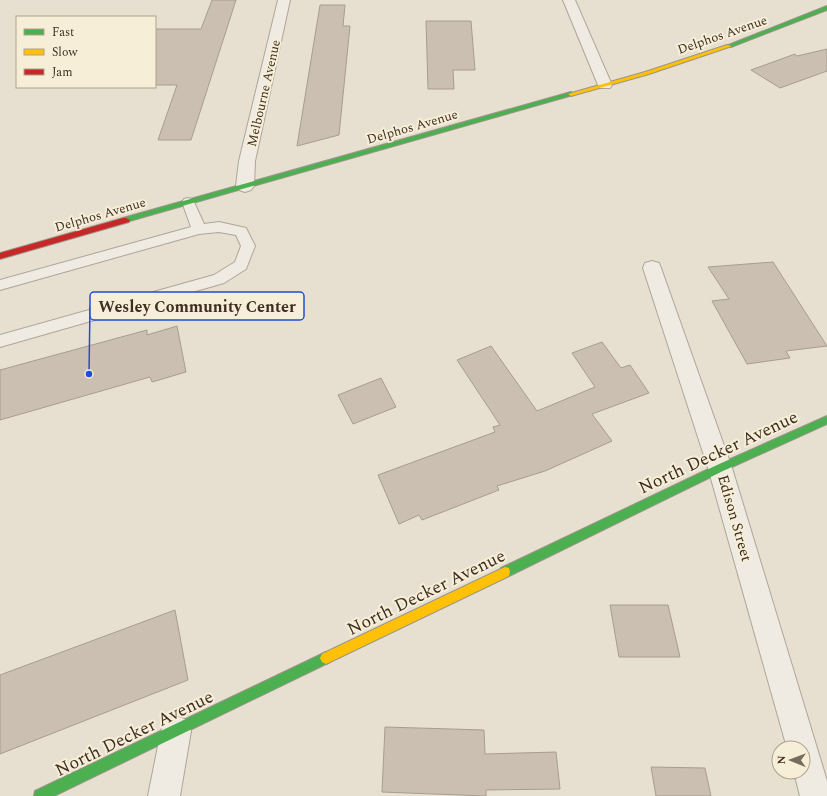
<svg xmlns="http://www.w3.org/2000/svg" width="827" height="796" font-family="Spectral,serif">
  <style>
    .building { fill: #cbbfb2; stroke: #a89c90 }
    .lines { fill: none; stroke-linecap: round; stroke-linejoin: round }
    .lane-casing { stroke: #ada599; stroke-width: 2 }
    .street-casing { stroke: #ada599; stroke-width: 2 }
    .fast-casing { stroke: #9c958a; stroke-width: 2 }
    .slow-casing { stroke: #9c958a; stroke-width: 2 }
    .jam-casing { stroke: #9c958a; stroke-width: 2 }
    .lane { fill: #efebe3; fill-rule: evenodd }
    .street { fill: #efebe3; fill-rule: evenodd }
    .fast { fill: #4caf50; fill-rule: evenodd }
    .slow { fill: #ffc107; fill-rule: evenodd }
    .jam { fill: #c62828; fill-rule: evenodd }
    .labels { text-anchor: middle; stroke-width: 4; stroke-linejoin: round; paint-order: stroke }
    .far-street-label { font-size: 13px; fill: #3d2e20; stroke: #f7eed8 }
    .street-label { font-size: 15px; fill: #3d2e20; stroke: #f7eed8 }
    .near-street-label { font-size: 18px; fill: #3d2e20; stroke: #f7eed8 }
    .leader { fill: none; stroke: #1d4ed8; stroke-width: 1.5 }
    .callout-dot { fill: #1d4ed8; stroke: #f7eed8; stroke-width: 1.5 }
    .callout { fill: #f7eed8; stroke: #1d4ed8; stroke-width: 1.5 }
    .callout-label { font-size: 16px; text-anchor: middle; font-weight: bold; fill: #3d2e20 }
  </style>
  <rect width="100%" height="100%" fill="#e7e0d1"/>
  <path class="building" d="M212,0H236L191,140H158L177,85H155V29H201Z
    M320,5H345L343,26H350L339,135L297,146Z
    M426,21H471L475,70H453L454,89H428Z
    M827,49V71L780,88L751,70L795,54L797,56Z
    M773,262L827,346L786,351L790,358L747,364L712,301L729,299L708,267Z
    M177,326L186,372L152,382L150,377L0,420V370L147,330V335Z
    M602,342L621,368L630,365L649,393L592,414L612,441L545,471L497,486L499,490L422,520L419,515L399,524L378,475L495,432L493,427L500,425L457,360L491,346L537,411L595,387L572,353Z
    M381,378L396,407L353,424L338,395Z
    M610,605H668L680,657H619Z
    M175,610L188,680L0,754V675Z
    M385,727L484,730L485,754L556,752L560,789L486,790V796L382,792Z
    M651,767L705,768L711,796H656Z"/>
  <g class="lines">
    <g class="lane-casing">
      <path id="lane" d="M188,198L192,199L194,202L204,224L219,222L246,228L255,246L246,269L224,283L0,347V335L214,275L235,262L241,246L236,235L219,232L199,234L0,290V280L191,227L182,202L184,199Z"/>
    </g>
    <g class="street-casing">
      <path id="street" d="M278,0H290L255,161L254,186L251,190L245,192L239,190L236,186L239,161Z
        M563,0H575L612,85L610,88H600L598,85Z
        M652,261L659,263L661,268L732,468L827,781V796H800L794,772H803V748H787L708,468L643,268L645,263Z
        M176,716L187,720L191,731L180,796H148L161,731L165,720Z"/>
    </g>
    <g class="fast-casing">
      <path id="fast" d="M827,6V10L731,47L726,46Z
        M571,92L574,94L573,95L126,222L122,220L123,218Z
        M827,416V424L723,471L509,576L505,577L501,576L500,572L501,568L717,465Z
        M326,652L330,654L332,658L330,662L54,796H34L35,791Z"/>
    </g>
    <g class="slow-casing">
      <path id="slow" d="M727,45L732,46L649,74L571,96L568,94L645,72Z
        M505,567L509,568L510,572L509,576L330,662L326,664L322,662L320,658L322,654Z"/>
    </g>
    <g class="jam-casing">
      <path id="jam" d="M123,218H126L130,220L129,222L0,259V253Z"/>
    </g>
    <use href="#lane" class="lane"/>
    <use href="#street" class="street"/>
    <use href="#fast" class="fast"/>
    <use href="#slow" class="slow"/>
    <use href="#jam" class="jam"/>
  </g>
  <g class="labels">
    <g class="far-street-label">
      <text transform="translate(722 34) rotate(-19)" y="5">Delphos Avenue</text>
      <text transform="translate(263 93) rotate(-77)" y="5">Melbourne Avenue</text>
      <text transform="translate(412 126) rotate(-16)" y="5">Delphos Avenue</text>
      <text transform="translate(100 214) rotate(-16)" y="5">Delphos Avenue</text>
    </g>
    <g class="street-label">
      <text transform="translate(735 518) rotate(74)" y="5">Edison Street</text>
    </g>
    <g class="near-street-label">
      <text transform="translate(718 452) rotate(-25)" y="6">North Decker Avenue</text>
      <text transform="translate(426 592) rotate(-26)" y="6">North Decker Avenue</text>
      <text transform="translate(134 733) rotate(-26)" y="6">North Decker Avenue</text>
    </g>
  </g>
  <path class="leader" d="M89 374L90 306"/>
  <circle class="callout-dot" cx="89" cy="374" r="4"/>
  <rect class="callout" x="90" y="292" width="214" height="28" rx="4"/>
  <g class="callout-label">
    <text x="197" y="312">Wesley Community Center</text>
  </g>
  <rect x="16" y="16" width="140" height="72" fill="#f7eed8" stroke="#ada18e"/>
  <rect x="24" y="29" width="20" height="6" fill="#4caf50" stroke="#ada18e"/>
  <text x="52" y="36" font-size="12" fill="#3d2e20">Fast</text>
  <rect x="24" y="49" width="20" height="6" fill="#ffc107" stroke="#ada18e"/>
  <text x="52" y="56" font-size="12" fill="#3d2e20">Slow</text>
  <rect x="24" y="69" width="20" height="6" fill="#c62828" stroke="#ada18e"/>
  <text x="52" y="76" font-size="12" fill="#3d2e20">Jam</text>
  <g transform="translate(791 760) rotate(271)"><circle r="19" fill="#f7eed8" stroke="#ada18e"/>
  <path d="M0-3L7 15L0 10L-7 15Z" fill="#786c5e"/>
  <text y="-6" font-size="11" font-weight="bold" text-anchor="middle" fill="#3d2e20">N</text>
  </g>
</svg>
